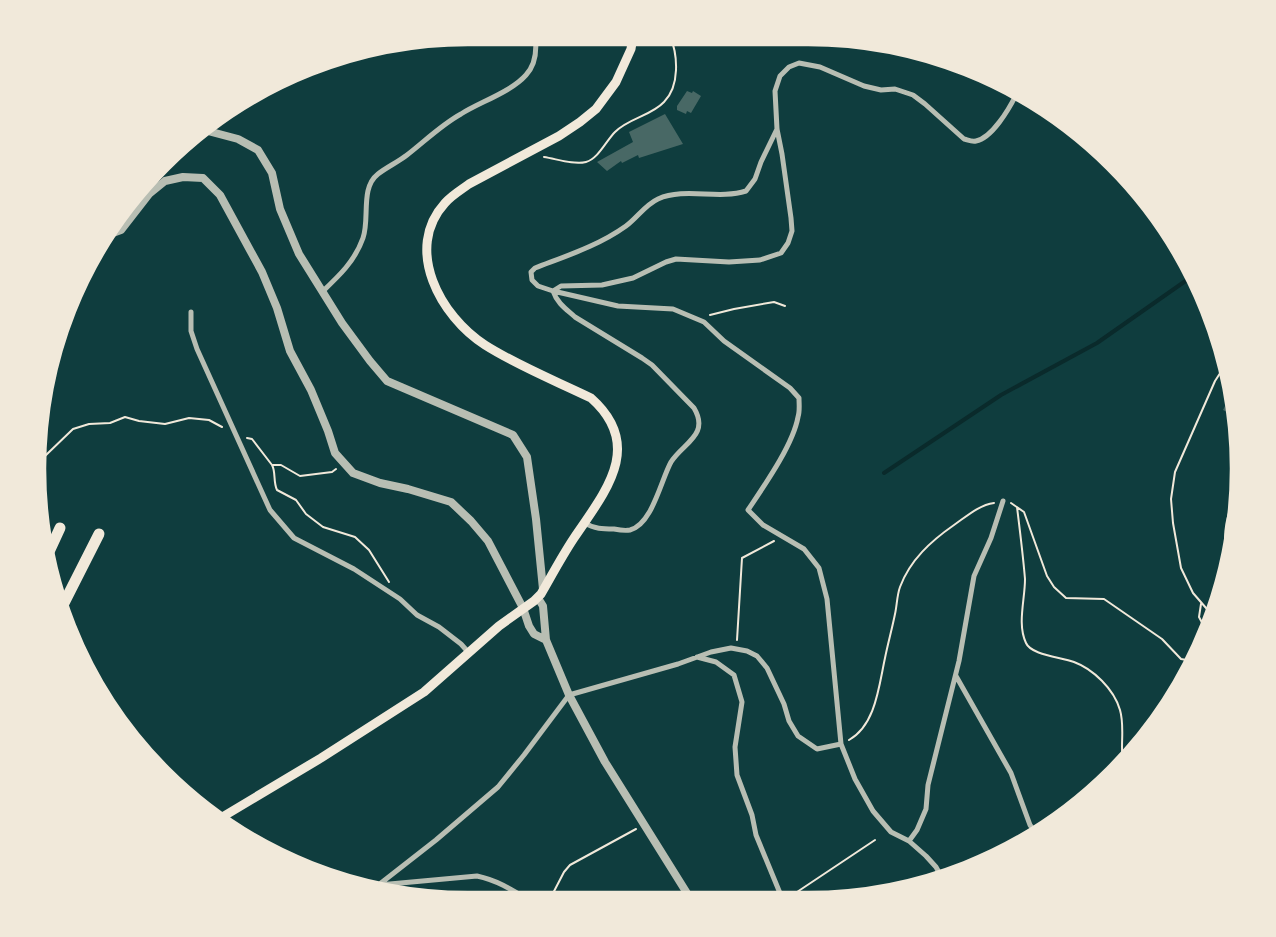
<svg xmlns="http://www.w3.org/2000/svg" width="1276" height="937" font-family="Montserrat,sans-serif">
  <style>
    .lines { fill: none; stroke-linecap: round; stroke-linejoin: round }
    .stream { stroke: #0a2a2b; stroke-width: 4 }
    .building { fill: #486865 }
    .path { stroke: #f1e9da; stroke-width: 2 }
    .minor { stroke: #b8beb3; stroke-width: 5 }
    .tertiary { stroke: #b8beb3; stroke-width: 8 }
    .secondary { stroke: #f1e9da; stroke-width: 9 }
    .motorway { stroke: #f1e9da; stroke-width: 11 }
    .rim { fill: none; stroke: #f1e9da; stroke-width: 2.5 }
  </style>
  <rect width="100%" height="100%" fill="#0f3d3e"/>
  <g class="lines">
    <path class="stream" d="M884,473L1001,395L1097,343L1194,275"/>
  </g>
  <path class="building" d="M687,91L692,93L693,91L701,96L691,113L687,111L686,114L677,110V106Z
    M665,114L683,144L639,158L638,155L622,163L621,161L607,171L597,162L633,142L629,132Z
    M1226,404L1234,408L1236,421L1229,417L1231,414L1223,410Z"/>
  <g class="lines">
    <path class="path" d="M544,157C557,159 573,165 586,162C598,159 606,141 615,132C629,118 651,116 664,102C680,86 678,55 670,36
      M710,315L734,309L774,302L785,306
      M247,438L252,439L272,465C276,472 273,482 277,490L296,500L306,514L323,527L355,537L369,550L389,582
      M40,457L45,456L73,429L89,424L110,423L125,417L139,421L165,424L189,418L209,420L222,427
      M273,465H281L300,476L332,472L336,469
      M1011,503L1024,512L1047,576L1054,587L1066,598L1104,599L1162,639L1181,659L1192,661
      M1017,507C1020,531 1023,555 1025,579C1025,600 1017,624 1026,643C1031,655 1061,657 1074,662C1093,669 1114,689 1120,710C1125,727 1120,745 1123,762
      M1227,562C1224,548 1224,528 1229,513C1231,509 1234,504 1237,499
      M1201,604L1199,617L1206,630
      M1213,616L1193,593L1181,568L1173,523L1171,499L1175,472L1215,381L1226,364
      M737,640L742,558L774,541
      M849,740C876,725 879,685 885,658C888,643 892,629 895,614C897,605 897,595 900,587C910,560 931,541 954,525C967,516 979,505 994,503
      M789,895L797,892L875,840
      M550,899L564,872L570,865L636,829"/>
    <path class="minor" d="M777,129L761,162L755,179L746,191C718,200 685,187 658,199C645,205 637,218 626,226C598,246 566,256 535,268L531,272L532,280L538,286L553,291L618,306L673,309L704,322L724,341L790,388L799,398C799,404 800,411 798,417C793,445 764,486 748,510L763,525L804,549L819,568L827,599L841,744L855,779L873,811L891,832L909,841L926,856L936,867L941,876
      M553,291L561,286L602,285L633,278L666,262L676,259L729,262L760,260L781,253L788,243L792,231L791,218L782,154L777,129L775,91L780,76L789,67L799,63L820,67L864,86L881,90L895,89L913,95L925,104L964,139C968,140 972,142 976,141C992,138 1009,109 1016,95
      M553,291C557,303 566,309 575,317L642,358L652,365L694,408C710,435 683,443 671,462C661,480 652,525 630,530C625,531 619,530 614,529C603,529 594,529 585,523
      M322,292C339,276 355,261 363,238C370,218 360,188 378,174C387,167 398,162 407,155C424,142 441,125 461,114C480,102 511,92 526,75C536,64 537,50 535,36
      M191,312V331L197,349L270,510L294,538L354,569L400,599L417,615L439,627L461,644L469,653
      M697,657L716,662L734,675L742,702L735,747L737,775L752,815L756,835L782,898
      M956,676L1011,773L1030,825L1035,832
      M909,841L917,830L926,809L928,785L959,661L974,576L991,538L1003,501
      M381,883L436,840L498,787L524,755L569,695L678,664L711,652L731,648L747,651L757,656L767,668L784,704L789,721L798,736L817,749L841,744
      M368,886L477,876C496,880 511,889 527,899"/>
    <path class="tertiary" d="M204,130L238,139L258,150L272,173L280,209L299,254L342,323L370,361L387,381L513,435L527,457L536,519L543,589
      M110,234L121,230L149,194L165,181L183,177L203,178L220,195L262,272L277,308L290,351L311,390L328,431L335,453L353,473L380,483L408,489L451,502L471,521L488,541L523,608L529,626L534,634L546,640
      M538,598L543,606L546,640L569,695L605,762L690,898"/>
    <path class="secondary" d="M219,819L321,758L424,692L499,626L534,601L541,594C552,575 562,556 574,538C605,492 645,446 591,398C556,381 518,366 485,345C441,317 403,249 445,203C452,195 461,190 469,184L559,136L580,122L596,109L616,82L631,49L633,36"/>
    <path class="motorway" d="M48,554L60,528
      M62,607L99,534"/>
  </g>
  <path d="M0 0H1276V937H0ZM468 45H808A423 423 0 0 1 1231 468V469A423 423 0 0 1 808 892H468A423 423 0 0 1 45 469V468A423 423 0 0 1 468 45Z" fill="#f1e9da" fill-rule="evenodd"/>
  <path class="rim" d="M468 45H808A423 423 0 0 1 1231 468V469A423 423 0 0 1 808 892H468A423 423 0 0 1 45 469V468A423 423 0 0 1 468 45Z"/>
</svg>
